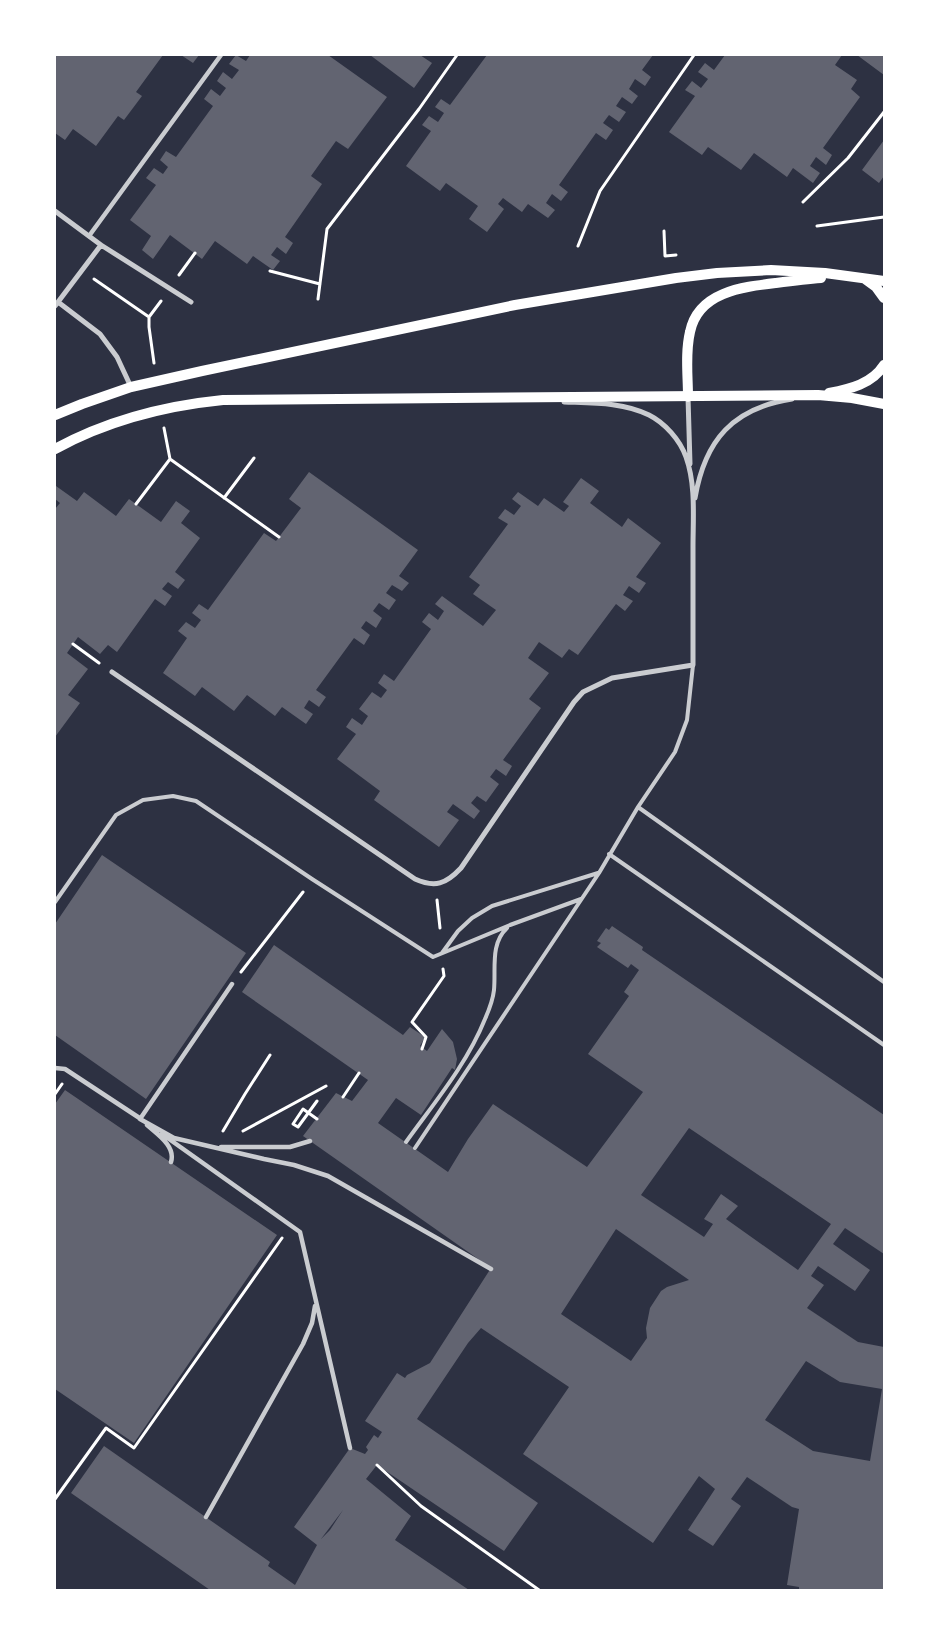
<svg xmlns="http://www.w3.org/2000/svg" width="939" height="1645" font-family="'Fira Sans',sans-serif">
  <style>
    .building { fill: #626471; fill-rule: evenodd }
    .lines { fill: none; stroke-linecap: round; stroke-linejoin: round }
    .path { stroke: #fff; stroke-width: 3 }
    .service { stroke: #caccd0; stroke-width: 4 }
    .pedestrian { stroke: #caccd0; stroke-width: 4.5 }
    .minor { stroke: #caccd0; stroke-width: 5 }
    .secondary { stroke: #fff; stroke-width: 10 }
  </style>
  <rect width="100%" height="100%" fill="#2d3142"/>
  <path class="building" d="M55,55H163L136,92L142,96L124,120L118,116L96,146L73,129L65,140L55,133Z
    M181,55H199L193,63Z
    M236,55L246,61L250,55H328L387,97L348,149L336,141L311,176L322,184L285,237L293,243L286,254L277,247L271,255L280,261L273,270L253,256L247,264L215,241L202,259L170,235L153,259L142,250L151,236L130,220L156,185L146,178L154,168L163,174L168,167L160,160L166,151L176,157L213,106L204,99L211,89L220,96L226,88L217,81L223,72L232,79L239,70L229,64Z
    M370,55H420L432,63L414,88Z
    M487,55H653L642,70L651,77L645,86L635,79L629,89L638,96L632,104L622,97L616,106L626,112L619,122L609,115L603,123L613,130L606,140L596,133L559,185L568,192L561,201L552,194L546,203L555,210L548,218L528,204L522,212L503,198L498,204L504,209L487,232L469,219L478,206L446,183L440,191L406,166L431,131L422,125L429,116L438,122L444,113L435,107L441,99L450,105Z
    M725,55H842L835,65L857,80L851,89L860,97L823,148L832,155L826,165L816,157L810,166L820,173L813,183L793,168L787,177L754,153L741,170L708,147L702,155L669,132L695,96L685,90L692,81L701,88L708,79L698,72L705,63L714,70Z
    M857,55H884V75Z
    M884,140V176L879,183L862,170Z
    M309,472L418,550L399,576L409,583L402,591L392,585L386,593L396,600L389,610L379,603L373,611L382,618L376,628L366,621L361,628L370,635L364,645L354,638L316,690L326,697L319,707L309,700L304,708L313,714L306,724L282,707L275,716L247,695L234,711L202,687L195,696L163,673L187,638L178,631L186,622L195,628L201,620L192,613L199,604L208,610L264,533L276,541L301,508L289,499Z
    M581,478L599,491L590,503L622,527L628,518L661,543L636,577L646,583L639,593L629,586L623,595L633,601L625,611L616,604L578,655L569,649L562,658L539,642L528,658L549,673L529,699L541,708L503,760L512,766L506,776L496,769L490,777L499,784L486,802L477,796L471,803L480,811L474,819L453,804L447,812L459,820L439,847L374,800L380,791L337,759L356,734L346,727L352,718L362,725L368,716L359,709L372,692L381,698L387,690L378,683L384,674L394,681L431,629L422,622L429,613L438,620L444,611L435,604L442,596L483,626L496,610L473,594L480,585L469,577L508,524L498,518L505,509L514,515L521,506L512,499L518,492L538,506L544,498L564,512L569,506L563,502Z
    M56,486L77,501L84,492L116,516L129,499L161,522L176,501L190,511L181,523L200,538L175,572L185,580L178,589L168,582L162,589L172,596L165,606L155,599L117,652L108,645L100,654L78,637L67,653L88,669L68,695L80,703L55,737V509L60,503L55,499V488Z
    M102,855L246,953L146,1099L55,1035V924Z
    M612,926L643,947L642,950L884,1115V1254L845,1228L833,1244L870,1270L855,1291L818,1266L811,1276L824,1285L807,1308L858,1342L884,1347V1590H799V1587L787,1585L799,1509L792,1507L747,1477L731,1499L741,1506L713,1546L688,1530L715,1489L699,1476L653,1543L523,1454L569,1387L481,1328L468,1343L417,1419L538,1503L504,1551L377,1465L366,1479L411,1516L395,1540L469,1590H210L71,1493L104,1446L270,1562L268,1566L295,1585L317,1545L294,1527L350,1448L365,1454L368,1450L366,1447L374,1435L378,1438L382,1432L365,1421L397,1373L405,1378L407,1375L430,1363L491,1268L303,1136L336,1093L352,1101L368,1080L242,992L274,945L403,1035L410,1027L425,1037L420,1046L427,1051L442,1029L453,1042L457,1059L455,1070L452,1068L421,1115L396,1098L378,1123L448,1172L468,1139L493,1104L587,1167L643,1092L588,1054L629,996L624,992L639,970L631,964L628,968L597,947L601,943L597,941L606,928L609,930ZM689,1128L831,1224L798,1270L726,1219L738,1206L721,1194L704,1219L713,1224L704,1237L641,1195ZM616,1229L689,1280L667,1287L661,1291L650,1308L646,1328L647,1338L631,1361L561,1314ZM806,1361L840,1382L882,1389L870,1461L813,1451L765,1420ZM343,1510L330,1530L321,1539Z
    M65,1090L277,1235L134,1443L55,1389V1104Z"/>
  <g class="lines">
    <path class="path" d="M803,202L848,158L884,112
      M817,226L884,217
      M664,231L665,256L676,255
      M578,246L600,191L694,55
      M270,271L320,284
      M179,275L195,253
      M94,279L149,317
      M318,299L327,229L419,109L457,55
      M154,363L149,327V317L161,301
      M164,428L170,459L279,537
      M224,498L254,458
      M136,504L170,459
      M73,644L99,663
      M437,900L440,928
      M241,972L303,892
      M422,1049L426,1037L412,1022L444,976L443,969
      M55,1094L62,1084
      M343,1097L359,1073
      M317,1119L303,1109L293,1124L298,1127L317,1101
      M223,1131L245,1094L270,1055
      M243,1131L326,1086
      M377,1465L421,1506L539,1590
      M55,1499L106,1428L134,1448L282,1238"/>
    <path class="service" d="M638,807L884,982
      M609,854L884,1045
      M55,902L116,815L143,800L173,796L196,801L312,879L433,957L510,925L581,899
      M442,953L458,931L472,918L492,906L598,873
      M406,1142C434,1103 467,1064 485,1019C489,1010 493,999 494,990C496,968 490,944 507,928
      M415,1148L599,873L638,807L675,752L687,720L693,665"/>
    <path class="pedestrian" d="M89,236L221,55
      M232,984L140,1119L174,1138L264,1159L294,1165L328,1176L491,1269
      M55,1068L65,1069L141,1119
      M147,1125C157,1134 176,1146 171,1162
      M162,1134L300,1232L350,1448
      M221,1147H290L310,1141
      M206,1517L303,1344L312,1323L315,1306"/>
    <path class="minor" d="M55,211L101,245L191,302
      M58,302L100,334L117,357L131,387
      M55,306L101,245
      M688,397L690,464
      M695,498C705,440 733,408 792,399
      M112,672L415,879C435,888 446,884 461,868L574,702L583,692L612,678L693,665C693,626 693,586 693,547C693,517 696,485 686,457C680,440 665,423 649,415C623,402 592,403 564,402"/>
    <path class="secondary" d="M865,279L876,287L884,298
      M829,393C850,389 872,384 884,365
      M688,397C688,376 685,353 690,332C698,292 742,287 776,283C791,281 806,279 821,278
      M55,415L82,404L131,387L202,371L515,305L676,278L717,273L771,270L825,273L884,281
      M55,449C108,420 163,406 223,400L818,395L852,398L884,404"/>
  </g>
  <rect width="939" height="1645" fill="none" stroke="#ffffff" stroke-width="112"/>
</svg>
